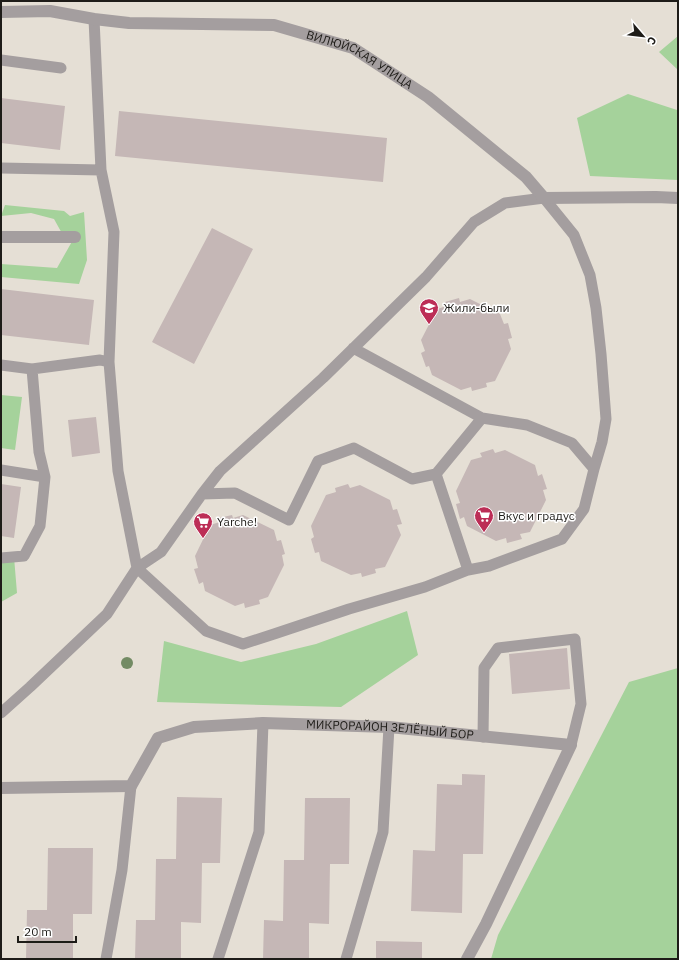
<svg xmlns="http://www.w3.org/2000/svg" width="679" height="960" font-family="'IBM Plex Sans',sans-serif">
  <style>
    .green { fill: #a5d29b }
    .building { fill: #c5b7b6 }
    .lines { fill: none; stroke-linecap: round; stroke-linejoin: round }
    .lane { stroke: #a49e9f; stroke-width: 11 }
    .street { stroke: #a49e9f; stroke-width: 12 }
    .tree { fill: #738b64 }
    .labels { text-anchor: middle; stroke-width: 3; stroke-linejoin: round; paint-order: stroke }
    .street-label { font-size: 12px; fill: #1e1c18; stroke: #fff }
    .poi-label { font-size: 12px; fill: #1e1c18; stroke: #fff; text-anchor: start }
  </style>
  <rect width="100%" height="100%" fill="#e5dfd5"/>
  <path class="green" d="M678,36V70L659,52Z
    M628,94L677,110L678,112V180L590,176L577,118Z
    M5,205L64,211L70,216L84,212L87,260L79,284L1,277V264L57,268L74,238L64,237L54,219L31,213L1,216Z
    M1,395L22,397L15,450L1,448Z
    M14,557L17,593L1,602V558Z
    M407,611L418,655L341,707L157,702L164,641L241,662L316,644Z
    M678,668V959H542V958L491,959L498,935L629,682Z"/>
  <path class="building" d="M1,98L65,106L60,150L1,143Z
    M119,111L387,138L383,182L115,156Z
    M212,228L253,249L194,364L152,342Z
    M1,289L94,300L89,345L1,335Z
    M459,298L460,302L470,299L500,314L504,324L508,323L512,338L508,339L511,349L495,381L486,383L487,387L472,391L471,387L461,390L432,375L429,366L426,367L421,353L425,351L421,340L437,309L447,306L445,302Z
    M96,417L100,453L72,457L68,420Z
    M493,449L495,453L505,450L535,465L538,476L542,474L547,489L543,490L546,500L530,532L520,534L522,539L507,543L506,538L496,541L467,526L464,517L460,519L456,504L460,503L456,491L471,460L482,457L480,453Z
    M1,484L21,487L14,538L1,536Z
    M348,484L350,488L360,485L390,500L393,510L397,509L402,524L397,525L401,535L385,567L375,569L376,573L362,577L361,573L351,575L321,561L319,552L315,553L311,539L314,537L311,526L326,495L336,492L335,488Z
    M232,515L233,518L243,515L274,530L277,541L281,540L285,554L282,555L284,565L268,597L259,600L260,604L245,608L244,603L235,606L205,591L203,582L199,584L194,569L198,568L195,556L210,525L220,522L219,518Z
    M567,648L570,689L512,694L509,654Z
    M462,774L485,775L483,854H463L462,913L411,911L413,850L435,851L437,784L462,785Z
    M177,797L222,798L220,863H202L201,923L181,922V959H135L136,920H155L156,859H176Z
    M305,798H350L349,864H330L329,924L309,923V959H263L264,920L283,921L284,860H304Z
    M48,848H93L92,914H73V959H26L27,910H47Z
    M376,941L422,942V959H376Z"/>
  <g class="lines">
    <path class="lane" d="M94,19L101,170
      M1,60L61,68
      M1,168L101,170L114,232L109,362L118,471L137,568L161,552L202,494L235,493L289,520L318,461L354,448L412,479L436,474L482,418L527,425L572,443L594,469L584,509L562,539L489,566L468,570L425,587L349,609L274,634L243,644L206,631L137,568L107,614L30,687L1,713
      M353,348L482,418
      M1,365L32,369L39,452L45,477L1,470
      M32,369L100,360L109,362
      M436,474L468,570
      M202,494L220,471L323,378L426,277L474,222L505,203L544,198L574,235L590,275L596,308L601,354L606,419L602,442L594,469
      M1,558L24,556L40,526L45,477
      M483,737L484,668L498,648L575,639L581,704L571,745
      M106,959L122,870L131,786
      M218,959L259,832L263,723
      M346,959L383,832L389,727"/>
    <g class="street">
      <path id="s1" d="M1,12L50,11L94,19L129,23L274,25L353,48L428,97L526,177L544,198L656,197L678,198"/>
      <path d="M1,237H75"/>
      <path id="s2" d="M1,788L131,786L158,738L194,727L263,723L389,727L571,745L486,924L467,959"/>
    </g>
  </g>
  <circle class="tree" cx="127" cy="663" r="6"/>
  <defs>
    <g id="school-pin" transform="scale(1)"><path d="M0 17L-7.5 6A9.5 9.5 0 1 1 7.5 6Z" fill="#bc2d56" stroke="#fff"/><path d="M0-5L7-2L0 1L-7-2ZM-4 1L0 2.5L4 1V4Q0 6-4 4Z" fill="#fff"/></g>
    <g id="supermarket-pin" transform="scale(1)"><path d="M0 17L-7.5 6A9.5 9.5 0 1 1 7.5 6Z" fill="#bc2d56" stroke="#fff"/><path d="M-6-5.5h2.5l.6 2H6L4.5 2H-2.5L-4.4-4H-6ZM-1.5 3.2a1.3 1.3 0 1 0 .1 0ZM3 3.2a1.3 1.3 0 1 0 .1 0Z" fill="#fff"/></g>
  </defs>
  <g fill-rule="evenodd">
    <use href="#school-pin" x="429" y="308"/>
    <use href="#supermarket-pin" x="484" y="516"/>
    <use href="#supermarket-pin" x="203" y="522"/>
  </g>
  <g class="labels">
    <g class="street-label">
      <text dy="4" stroke="none"><textPath href="#s1" startOffset="367">ВИЛЮЙСКАЯ УЛИЦА</textPath></text>
      <text dy="4" stroke="none"><textPath href="#s2" startOffset="419">МИКРОРАЙОН ЗЕЛЁНЫЙ БОР</textPath></text>
    </g>
    <g class="poi-label">
      <text x="443" y="312">Жили-были</text>
      <text x="498" y="520">Вкус и градус</text>
      <text x="217" y="526">Yarche!</text>
    </g>
  </g>
  <rect width="679" height="960" fill="none" stroke="#1e1c18" stroke-width="4"/>
  <g transform="translate(643 36) rotate(118)" stroke="#ffffff" stroke-width="3" paint-order="stroke">
  <path d="M0-3L7 15L0 10L-7 15Z" fill="#1e1c18"/>
  <text y="-6" font-size="11" font-weight="bold" text-anchor="middle" fill="#1e1c18">С</text>
  </g>
  <path d="M18 936v6h58v-6" fill="none" stroke="#1e1c18" stroke-width="2"/>
  <text x="24" y="936" font-size="12" fill="#1e1c18" stroke="#ffffff" stroke-width="3" paint-order="stroke">20 m</text>
</svg>
